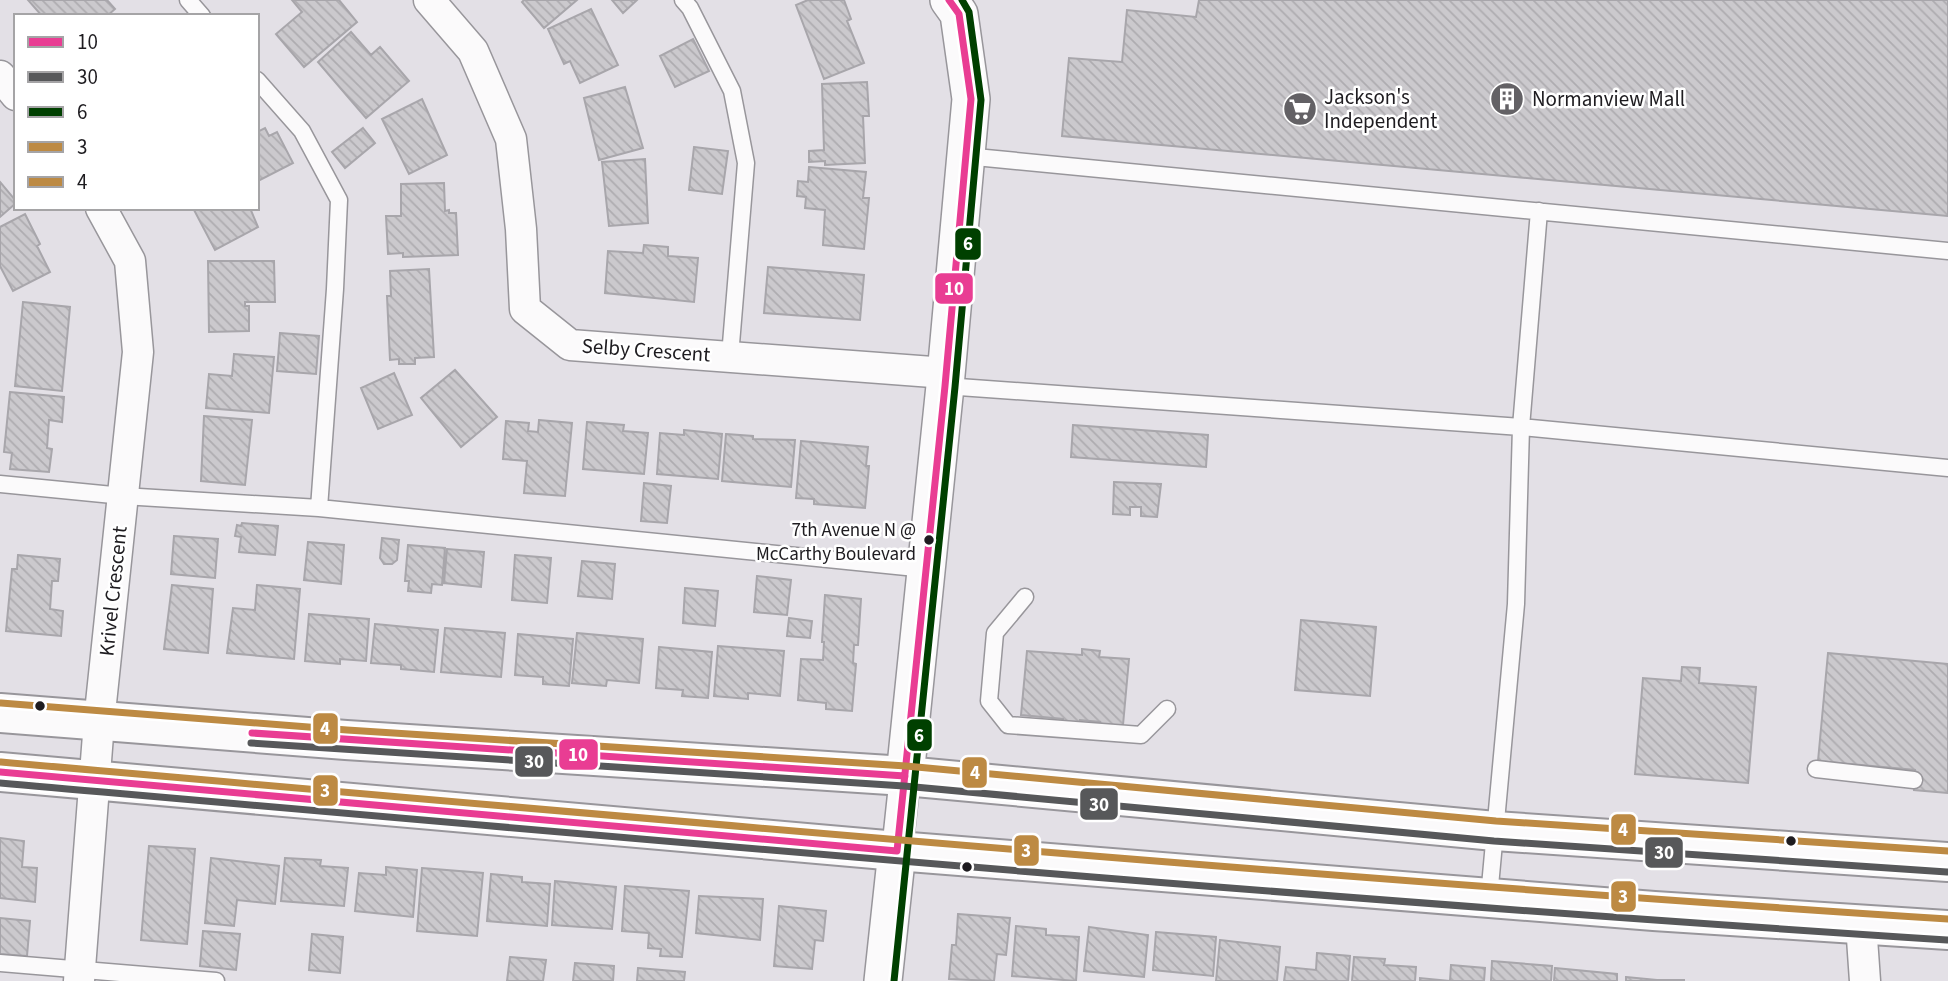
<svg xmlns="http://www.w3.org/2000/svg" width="1948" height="981" font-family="'Source Sans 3',sans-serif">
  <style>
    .building { fill: url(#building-back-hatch); stroke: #a8a6ab; stroke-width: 2 }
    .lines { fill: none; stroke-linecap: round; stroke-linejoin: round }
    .service-casing { stroke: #98969b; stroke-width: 19 }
    .minor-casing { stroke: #98969b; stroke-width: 33 }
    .tertiary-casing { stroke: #98969b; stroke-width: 40 }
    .secondary-casing { stroke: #98969b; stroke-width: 42 }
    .service { stroke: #fbfafb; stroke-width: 16 }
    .minor { stroke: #fbfafb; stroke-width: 30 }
    .tertiary { stroke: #fbfafb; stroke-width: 37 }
    .secondary { stroke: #fbfafb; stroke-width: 38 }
    .bus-1-casing { stroke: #fff; stroke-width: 12 }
    .bus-2-casing { stroke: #fff; stroke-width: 12 }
    .bus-3-casing { stroke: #fff; stroke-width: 12 }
    .bus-4-casing { stroke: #fff; stroke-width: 12 }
    .bus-5-casing { stroke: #fff; stroke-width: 12 }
    .bus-1 { stroke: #e93d93; stroke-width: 7 }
    .bus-2 { stroke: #57585a; stroke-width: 7 }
    .bus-3 { stroke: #004000; stroke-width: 7 }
    .bus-4 { stroke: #bd8a43; stroke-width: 7 }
    .bus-5 { stroke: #bd8a43; stroke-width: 7 }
    .bus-dot { fill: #1e1c20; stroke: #fff; stroke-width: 2.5 }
    .labels { text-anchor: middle; stroke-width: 5; stroke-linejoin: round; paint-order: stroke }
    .bus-label { font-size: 19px; fill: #1e1c20; stroke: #fff; text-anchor: end }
    .poi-label { font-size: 21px; fill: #1e1c20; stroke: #fff; text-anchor: start }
    .street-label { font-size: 21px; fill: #1e1c20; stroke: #fff }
    .line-badge { stroke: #fff; stroke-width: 2.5 }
    .badge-label { font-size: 19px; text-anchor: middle; font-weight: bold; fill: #fff }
  </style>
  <defs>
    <pattern id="building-back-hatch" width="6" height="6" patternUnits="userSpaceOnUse" patternTransform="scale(1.75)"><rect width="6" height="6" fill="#cbc9cd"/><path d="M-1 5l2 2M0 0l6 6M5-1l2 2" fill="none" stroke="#aeacb0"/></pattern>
  </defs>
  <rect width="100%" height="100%" fill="#e3e0e6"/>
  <path class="building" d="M28,0H107L115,9L107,16H42Z
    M292,0H339L357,22L304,67L276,34L302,12Z
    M524,0H523H577L544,28L522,2Z
    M612,0H637L623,13Z
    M808,0H844L851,19L847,21L864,63L824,79L796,5Z
    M1199,0H1948V216L1062,136L1069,58L1122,62L1127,10L1196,17Z
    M591,9L618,65L580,83L570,61L564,64L548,29Z
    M351,32L371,55L380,47L409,81L366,118L318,62Z
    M693,39L709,71L675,87L660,56Z
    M867,82L869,116H863L865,163L825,165V161L809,162V151L824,150L822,84Z
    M625,87L643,148L599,160L584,98Z
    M422,99L447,155L409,174L382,119Z
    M265,128L269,136L277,132L293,163L260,180L257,176V132Z
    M363,128L375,143L345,168L332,152Z
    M694,147L728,151L722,194L689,190Z
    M645,159L648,223L609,226L602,162Z
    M809,167L866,172L863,198H869L864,249L823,245L825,210L805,208L806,197L797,196L798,181L808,182Z
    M0,182L16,201V203L0,217Z
    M444,183L445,211L449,210V213H456L458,255L403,257V253L388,254L386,216H401V184Z
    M193,208H250L258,227L215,250Z
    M25,214L40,244L37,246L50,272L13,291L0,266V227Z
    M644,245L668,247V256L698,258L694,302L605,293L608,251L643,253Z
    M208,261H274L275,302H245V306H249V331L209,332Z
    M768,267L864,275L860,320L764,313Z
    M429,269L434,357L415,358V364H399V359L390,360L387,296H391L390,271Z
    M23,302L70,307L62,391L15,386Z
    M280,333L319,336L316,374L277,371Z
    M234,354L274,357L269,413L206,408L209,374L232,376Z
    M455,370L497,417L461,447L421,398Z
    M394,373L412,415L378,429L361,388Z
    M10,392L64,397L62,422L49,420L47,448L52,449L49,472L10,469L12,453L4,452Z
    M204,416L252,420L245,485L201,481Z
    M539,420L572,423L565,496L524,493L527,461L503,459L506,421L529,423L528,431L538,432Z
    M587,422L624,425L623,431L648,433L644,474L583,469Z
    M1073,425L1208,435L1206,467L1071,457Z
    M684,430L722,434L718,479L657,474L660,433L684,435Z
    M726,434L753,436V439L795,440L791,487L722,481Z
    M801,441L868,447L866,466H869L865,508L814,504V499L796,498Z
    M1114,482L1161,484L1157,517L1141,516V507H1130V515L1113,514Z
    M644,483L671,486L667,523L641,521Z
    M242,523L278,526L275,555L239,552L241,537L235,536L237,525L241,526Z
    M174,536L218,539L215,578L171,574Z
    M382,538L399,540L397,560L392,564H384L380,558Z
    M308,542L344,545L341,584L304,580Z
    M408,545L445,548L442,585L432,584L431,593L408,591L409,581H405Z
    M447,549L484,552L481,587L444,583Z
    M18,555L60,559L58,581H52L50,609L63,611L61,636L6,631L12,569H17Z
    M515,555L551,558L547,603L512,600Z
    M582,561L615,564L612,599L578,596Z
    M757,576L791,580L787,615L754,612Z
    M172,585L213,589L208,653L164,649Z
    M257,585L300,589L294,659L227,653L233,608L255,610Z
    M685,588L718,591L715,626L683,623Z
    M825,595L861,599L858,645H854L853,663L856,664L852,711L826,709V703L798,700L801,659L823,660L824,642H822Z
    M309,614L369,619L366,661L340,659V664L305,661Z
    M789,618L812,621L810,638L787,636Z
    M1301,620L1376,627L1370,696L1295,690Z
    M375,624L438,630L434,672L401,669V665L371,663Z
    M445,628L505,633L501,677L441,672Z
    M577,633L643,639L639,683L607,680L606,686L572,683Z
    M518,634L573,639L569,686L543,684V677L515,675Z
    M718,646L784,651L780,696L748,693V699L714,696Z
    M659,647L712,652L708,698L682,696L683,690L656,688Z
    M1082,649L1100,651L1099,657L1129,659L1123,725L1121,728L1099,726L1100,722L1080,720L1079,726L1062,725L1063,719L1021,715L1027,651L1082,655Z
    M1828,653L1948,664V793L1914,790L1915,770L1818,761Z
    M1682,667L1700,668L1699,683L1756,687L1748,783L1635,774L1643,678L1681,681Z
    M0,838L24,841L22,867L37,868L35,902L0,898Z
    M149,846L195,849L187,944L141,940Z
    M211,858L279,866L275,904L237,900L234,926L205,923Z
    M285,858L321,860L320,866L348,868L344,906L281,901Z
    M386,867L417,870L413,917L355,911L359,873L386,875Z
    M422,868L483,873L477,936L417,931Z
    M491,874L522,877V882L550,884L547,926L487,921Z
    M555,881L616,887L612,929L552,925Z
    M625,886L689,891L682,957L660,956L661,949L648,948L649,933L622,931Z
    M699,896L763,899L760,940L696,933Z
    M779,906L826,911L823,941L815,940L812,969L774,966Z
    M958,914L1010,918L1006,955L997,954L994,981L949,979L952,945H956Z
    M0,918L30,921L27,956L0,954Z
    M1016,926L1046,929V935L1079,937L1076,981L1012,976Z
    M1089,927L1148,935L1144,977L1084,971Z
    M203,931L240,934L236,970L200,966Z
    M1156,932L1216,937L1213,976L1153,970Z
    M312,934L343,937L340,973L309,970Z
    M1220,940L1280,947L1277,981H1216Z
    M1317,953L1350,956L1348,981H1284L1286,967L1316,970Z
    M510,957L546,960L543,981H507Z
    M1354,957L1385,959L1384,965L1416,967L1415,981H1352Z
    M1492,961L1552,966L1551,981H1491Z
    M575,963L614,966L613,981H573Z
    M1451,965L1485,968L1484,981H1420V978L1450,981Z
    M638,968L685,972L684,981H637Z
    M1555,968L1617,974V981H1554Z
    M1626,977L1657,980H1685L1626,981Z"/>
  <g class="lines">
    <g class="service-casing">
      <path id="service" d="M188,0L202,16
        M683,0L690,8L732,91L746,163L730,356
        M257,80L302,131L339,200L335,289L319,508
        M965,156L1948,251
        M945,386L1521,427L1948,468
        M0,484L123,496L319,508L926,569
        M1025,597L995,633L989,701L1008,725L1141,735L1167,709
        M1816,769L1914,780
        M1489,897L1516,604L1521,427L1539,211
        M0,963L216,981"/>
    </g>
    <g class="minor-casing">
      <path id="minor" d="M429,0L473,51L511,139L521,229L525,309L570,345L946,373
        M0,76L16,95
        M897,851L905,776
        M1861,924L1865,981
        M79,981L99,722L138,352L130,261L101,208"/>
    </g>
    <g class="tertiary-casing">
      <path id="tertiary" d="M905,776L945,386L971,99L959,14L949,0
        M883,981L897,851"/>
    </g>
    <g class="secondary-casing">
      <path id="secondary" d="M0,713L346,740L905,776L1495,831L1948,862
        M0,772L897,851L1654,911L1948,930"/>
    </g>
    <use href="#service" class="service"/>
    <use href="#minor" class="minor"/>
    <use href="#tertiary" class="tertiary"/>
    <use href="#secondary" class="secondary"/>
    <g class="bus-1-casing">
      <path id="bus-1" d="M252,733L905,776
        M0,772L897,851L945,386L971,99L959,14L949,0"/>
    </g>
    <g class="bus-2-casing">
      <path id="bus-2" d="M251,743L904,786L1494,841L1947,872
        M0,783C649,840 1297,898 1947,940"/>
    </g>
    <g class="bus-3-casing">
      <path id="bus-3" d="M894,981L955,387L981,100L969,12L962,0"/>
    </g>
    <g class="bus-4-casing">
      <path id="bus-4" d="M1,762C650,819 1298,877 1948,919"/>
    </g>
    <g class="bus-5-casing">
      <path id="bus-5" d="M1,703L347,730L906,766L1496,821L1948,851"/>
    </g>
    <use href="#bus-1" class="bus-1"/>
    <use href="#bus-2" class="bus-2"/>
    <use href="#bus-3" class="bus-3"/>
    <use href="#bus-4" class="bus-4"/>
    <use href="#bus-5" class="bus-5"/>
  </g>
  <defs>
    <g id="building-disc" transform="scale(1.75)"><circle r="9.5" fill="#636165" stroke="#fff"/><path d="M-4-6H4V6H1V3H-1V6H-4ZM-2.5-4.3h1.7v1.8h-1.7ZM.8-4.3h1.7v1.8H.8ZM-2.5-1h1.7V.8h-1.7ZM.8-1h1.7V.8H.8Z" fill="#fff"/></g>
    <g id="supermarket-disc" transform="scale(1.75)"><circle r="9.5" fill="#636165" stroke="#fff"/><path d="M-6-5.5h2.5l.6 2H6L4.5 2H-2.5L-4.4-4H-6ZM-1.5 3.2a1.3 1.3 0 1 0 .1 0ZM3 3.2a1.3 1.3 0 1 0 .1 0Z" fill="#fff"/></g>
  </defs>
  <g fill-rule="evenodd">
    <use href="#building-disc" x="1507" y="99"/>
    <use href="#supermarket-disc" x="1300" y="109"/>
  </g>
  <g class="bus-dot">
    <circle cx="929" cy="540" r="6"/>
    <circle cx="40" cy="706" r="6"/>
    <circle cx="1791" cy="841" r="6"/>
    <circle cx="967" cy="867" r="6"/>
  </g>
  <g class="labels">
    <g class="bus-label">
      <text x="916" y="536">7th Avenue N @<tspan x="916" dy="24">McCarthy Boulevard</tspan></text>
    </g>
    <g class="poi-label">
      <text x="1324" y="104">Jackson's<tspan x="1324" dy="24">Independent</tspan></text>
      <text x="1532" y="106">Normanview Mall</text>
    </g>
    <g class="street-label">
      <text transform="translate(646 350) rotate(4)" y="7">Selby Crescent</text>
      <text transform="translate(113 591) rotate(-84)" y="7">Krivel Crescent</text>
    </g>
  </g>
  <g class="line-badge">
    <rect x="954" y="227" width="28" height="34" rx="7" fill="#004000"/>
    <rect x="934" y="272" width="40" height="33" rx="7" fill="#e93d93"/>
    <rect x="312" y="712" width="27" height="33" rx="7" fill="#bd8a43"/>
    <rect x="906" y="718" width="27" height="34" rx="7" fill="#004000"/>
    <rect x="558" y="738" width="41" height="33" rx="7" fill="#e93d93"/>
    <rect x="514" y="745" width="40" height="33" rx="7" fill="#57585a"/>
    <rect x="961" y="756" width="27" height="33" rx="7" fill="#bd8a43"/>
    <rect x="312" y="774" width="27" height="33" rx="7" fill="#bd8a43"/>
    <rect x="1079" y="787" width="40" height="34" rx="7" fill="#57585a"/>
    <rect x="1610" y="813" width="27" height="33" rx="7" fill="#bd8a43"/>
    <rect x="1013" y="834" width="27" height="33" rx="7" fill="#bd8a43"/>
    <rect x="1644" y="836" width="40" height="33" rx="7" fill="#57585a"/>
    <rect x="1610" y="880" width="27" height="33" rx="7" fill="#bd8a43"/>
  </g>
  <g class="badge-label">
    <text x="968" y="250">6</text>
    <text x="954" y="295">10</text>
    <text x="325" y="735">4</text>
    <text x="919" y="742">6</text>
    <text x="578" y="761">10</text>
    <text x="534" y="768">30</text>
    <text x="975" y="779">4</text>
    <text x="325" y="797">3</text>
    <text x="1099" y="811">30</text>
    <text x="1623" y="836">4</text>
    <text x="1026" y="857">3</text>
    <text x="1664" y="859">30</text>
    <text x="1623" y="903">3</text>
  </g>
  <rect x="14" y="14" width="245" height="196" fill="#ffffff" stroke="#a5a4a6" stroke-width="2"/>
  <rect x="28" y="37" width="35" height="10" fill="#e93d93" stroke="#a5a4a6" stroke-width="2"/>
  <text x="77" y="49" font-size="21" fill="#1e1c20">10</text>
  <rect x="28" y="72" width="35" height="10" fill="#57585a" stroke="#a5a4a6" stroke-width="2"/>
  <text x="77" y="84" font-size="21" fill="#1e1c20">30</text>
  <rect x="28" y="107" width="35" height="10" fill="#004000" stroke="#a5a4a6" stroke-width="2"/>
  <text x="77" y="119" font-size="21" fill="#1e1c20">6</text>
  <rect x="28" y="142" width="35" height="10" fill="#bd8a43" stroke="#a5a4a6" stroke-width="2"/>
  <text x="77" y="154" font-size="21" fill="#1e1c20">3</text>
  <rect x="28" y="177" width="35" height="10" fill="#bd8a43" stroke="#a5a4a6" stroke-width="2"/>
  <text x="77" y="189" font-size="21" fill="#1e1c20">4</text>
</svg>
